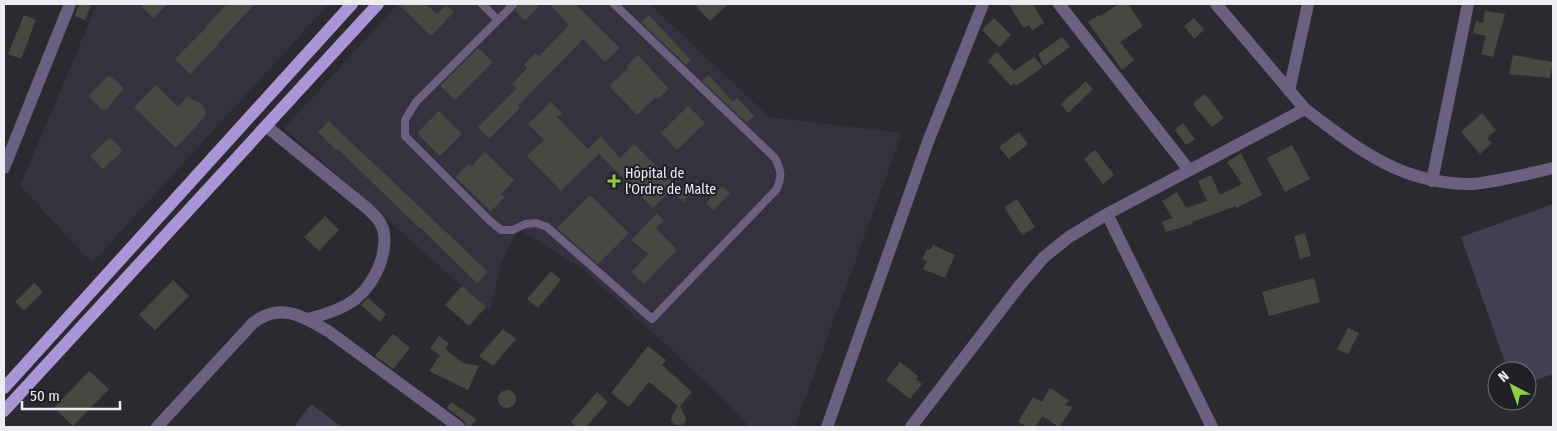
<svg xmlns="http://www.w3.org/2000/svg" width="1557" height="431" font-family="'Fira Sans Condensed',sans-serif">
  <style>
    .built { fill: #35313e }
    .green { fill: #443e52 }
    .building { fill: #454942 }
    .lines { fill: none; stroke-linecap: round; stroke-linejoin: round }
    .service { stroke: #6a6180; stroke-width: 8 }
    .minor { stroke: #6a6180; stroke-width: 12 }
    .primary { stroke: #aa95d6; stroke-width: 12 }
    .poi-dot { fill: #8ece43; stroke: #222027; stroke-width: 2 }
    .labels { text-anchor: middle; stroke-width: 4; stroke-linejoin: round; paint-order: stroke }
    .poi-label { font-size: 14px; fill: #edecf0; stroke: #222027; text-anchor: start }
  </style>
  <rect width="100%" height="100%" fill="#2c2a31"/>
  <path class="built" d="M97,4H329L92,263L20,186Z
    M398,4H650L769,117L902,133L795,427H750L714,390L650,330L583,269L518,229L501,264L490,311L284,128Z"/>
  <path class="green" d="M1553,204V374L1527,383V371H1508L1461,237Z
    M311,404L342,427H294Z"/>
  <path class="building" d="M79,4H92L85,20L75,16Z
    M139,4H168L153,18Z
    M227,4H255L217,44L218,45L190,74L175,59L208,26L207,25Z
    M398,4H426L437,14L446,5L454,12L431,36Z
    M520,4H541L525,21L515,11Z
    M549,4H575L620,48L605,62L583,39L518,106L520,108L489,139L478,127L517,88L512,84L527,68L524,65L535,53L539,56L569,25Z
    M694,4H728L710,21Z
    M1009,4H1033L1044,23L1032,30L1029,25L1023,28Z
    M1119,4H1128L1143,26L1120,42L1134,60L1122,70L1088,22L1099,15L1100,16Z
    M1485,11L1505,14L1493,57L1481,54L1486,36L1473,33L1476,21L1483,23Z
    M24,15L36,20L21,59L8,54Z
    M649,15L691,60L686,65L641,22Z
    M994,18L1011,35L999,47L982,30Z
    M1194,18L1204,30L1194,39L1184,26Z
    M1062,37L1070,47L1044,66L1038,54Z
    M478,48L493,62L455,100L440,86Z
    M997,52L1014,71L1034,57L1043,67L1016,86L1014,83L1011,86L988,61Z
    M638,55L669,89L658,99L656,97L637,115L609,86L628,68L627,66Z
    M1513,55L1553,62L1550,78L1509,74Z
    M109,75L124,88L107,109L102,110L88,96Z
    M709,75L733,102L737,98L754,116L747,123L702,81Z
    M1086,81L1093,89L1068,113L1061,104Z
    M156,85L178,107L187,97L201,103L207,114L176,148L134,107Z
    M1205,94L1224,118L1212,127L1194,106V102Z
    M551,102L562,113L557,117L588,149L601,136L620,158L634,144L676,186L653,208L599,154L561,191L527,156L544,140L528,124Z
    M688,106L705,123L677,150L661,133Z
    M439,111L462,134L440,156L417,133Z
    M1482,113L1496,130L1487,138L1492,143L1480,154L1461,132Z
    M329,121L358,149L386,175L488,272L477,283L421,228L420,229L338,149L336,150L318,132Z
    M1183,123L1195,139L1186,145L1175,130Z
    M1019,132L1028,144L1009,159L999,147Z
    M110,137L123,151L103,169L90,156Z
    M1292,145L1310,179L1285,192L1267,158Z
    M1095,150L1114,175L1103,184L1084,159Z
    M485,152L514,180L501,194L505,197L491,211L455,177L469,163L472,166Z
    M1241,153L1262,195L1236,208V206L1192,222L1193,224L1166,232L1162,222L1173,218L1162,201L1177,192L1186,208L1207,201L1198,181L1211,175L1220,195L1242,184L1227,162Z
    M684,186L692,193L683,202L676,195Z
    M722,186L730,193L714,210L706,203Z
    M590,195L629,233L598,264L557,228Z
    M1017,199L1035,227L1022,235L1004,207Z
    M657,213L664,221L656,228L677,250L644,284L631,272L648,254L631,240Z
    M325,216L339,230L319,251L304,237Z
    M1305,233L1311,256L1300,259L1294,236Z
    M933,245L955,255L945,278L923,269L927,261L922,259L927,249L930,250Z
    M551,271L561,280L538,308L527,299Z
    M1314,278L1320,302L1269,316L1262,292Z
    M173,280L189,296L155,330L139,315Z
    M34,283L43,292L24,310L15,302Z
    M462,286L486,307L469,326L445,305Z
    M368,298L386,314L380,322L361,305Z
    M1348,328L1359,333L1348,354L1337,349Z
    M503,329L516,339L493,366L479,356Z
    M393,334L410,348L393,369L375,356Z
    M439,336L449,343L445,349L463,363L479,366L468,390L429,371L440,355L430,348Z
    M648,346L666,360L662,365L692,392L680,406L686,418L685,423L681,425L674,424L671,420L672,415L678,406L649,382L629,407L611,393Z
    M900,362L918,376L916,379L922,384L910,399L886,380Z
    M89,371L109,389L73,426L54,408Z
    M1050,388L1069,400L1065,405L1073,407L1059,427L1042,416L1035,427H1028L1018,422L1033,397L1042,402Z
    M498 399a9 9 0 1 1 18 0a9 9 0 1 1-18 0Z
    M597,392L608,402L586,427H577L571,422Z
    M451,402L476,419L470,427H467L464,421L447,408Z"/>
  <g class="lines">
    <path class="service" d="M482,4L498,20
      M514,4L416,102L405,120V136L489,220L501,230H513L525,224L536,223L547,227L652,319L776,190C782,177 782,172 775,158L614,4"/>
    <path class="minor" d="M1059,4L1189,170
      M1216,4L1305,109
      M1289,91L1308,4
      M266,126L368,209C375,216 383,223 384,234C387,260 370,292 348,304C335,312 322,315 308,319
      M4,168L70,4
      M1432,181L1468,4
      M1107,214L1212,427
      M157,427L253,323C280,302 302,316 328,331L459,427
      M827,427L929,139L983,4
      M911,427L1020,285L1044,257L1069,237L1107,214L1305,109C1358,149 1401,184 1471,184C1478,184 1486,182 1494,181C1514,177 1533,173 1553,168"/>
    <path class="primary" d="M4,388L352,4
      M4,411L378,4"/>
  </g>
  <path class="poi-dot" d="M611.5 173.5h5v5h5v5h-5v5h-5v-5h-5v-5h5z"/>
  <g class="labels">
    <g class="poi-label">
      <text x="625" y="178">Hôpital de<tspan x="625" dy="16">l'Ordre de Malte</tspan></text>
    </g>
  </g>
  <rect width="1557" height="431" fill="none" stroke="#edecf0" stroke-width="10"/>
  <g transform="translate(1512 386) rotate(319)"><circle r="24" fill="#222027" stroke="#737277"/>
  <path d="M0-4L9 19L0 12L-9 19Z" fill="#8ece43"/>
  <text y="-8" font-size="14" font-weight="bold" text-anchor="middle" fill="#edecf0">N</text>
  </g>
  <path d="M22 401v8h98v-8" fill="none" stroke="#edecf0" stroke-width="2.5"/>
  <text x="30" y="401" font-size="15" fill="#edecf0" stroke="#222027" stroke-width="4" paint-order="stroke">50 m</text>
</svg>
